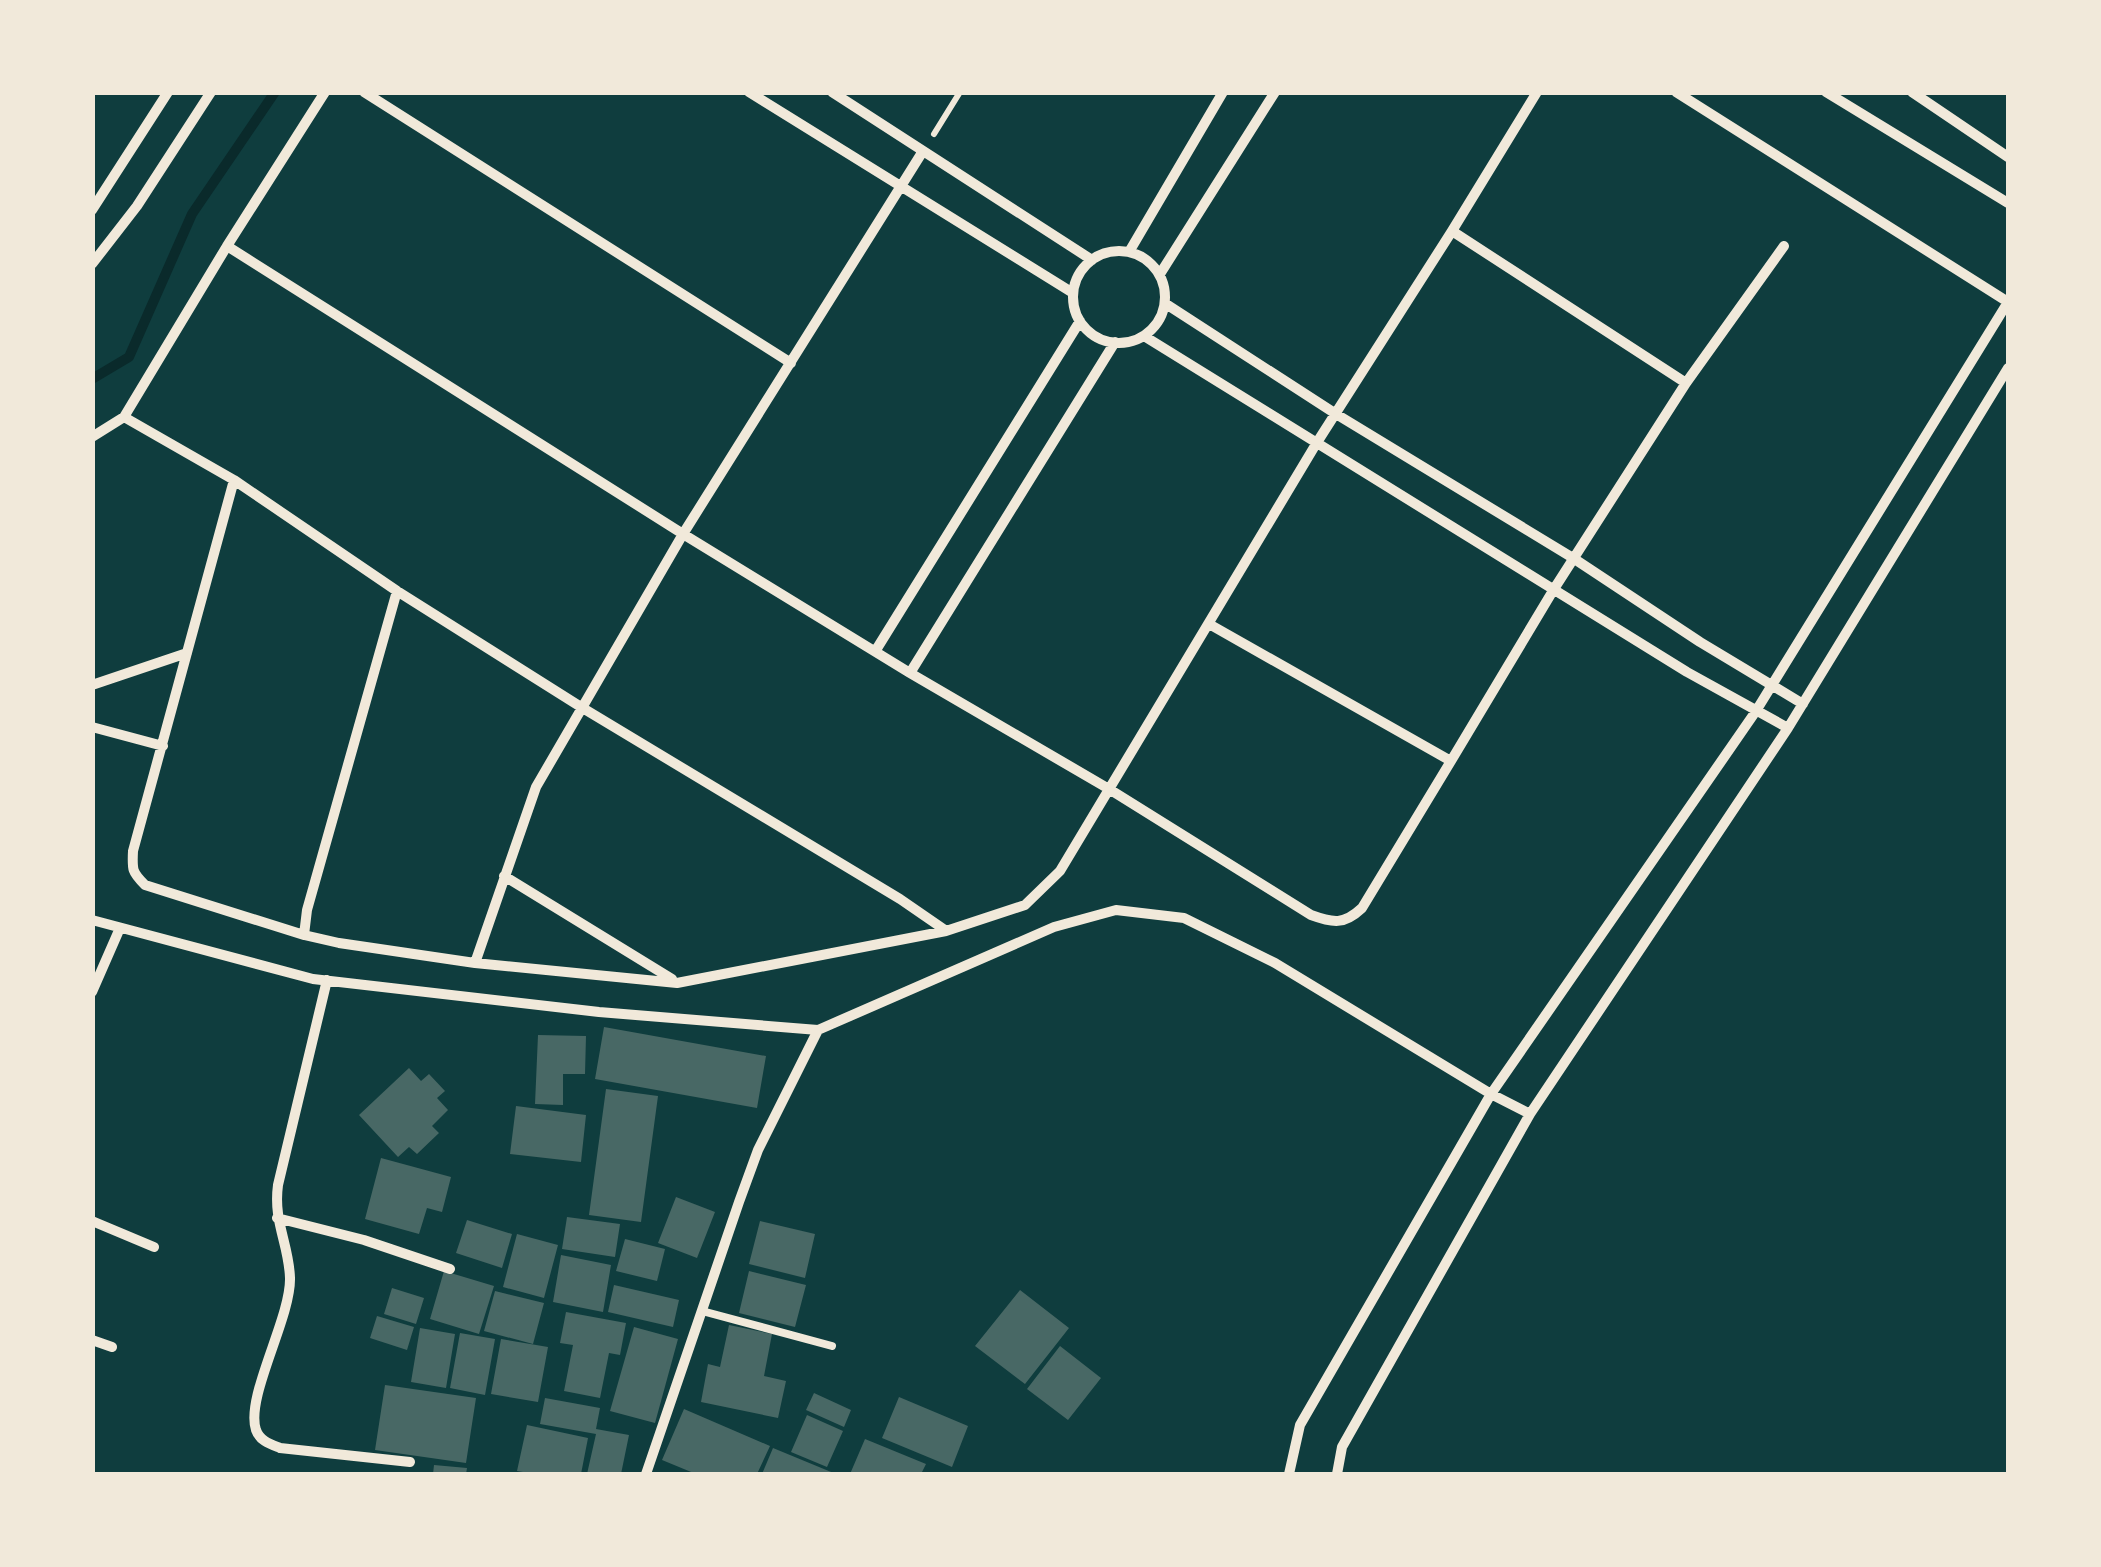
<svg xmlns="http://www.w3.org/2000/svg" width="2101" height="1567" font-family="'Space Grotesk',sans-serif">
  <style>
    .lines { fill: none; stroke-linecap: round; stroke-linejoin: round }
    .stream { stroke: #0a2a2b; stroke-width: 10 }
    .building { fill: #486865 }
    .path { stroke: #f1e9da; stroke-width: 6 }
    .service { stroke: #f1e9da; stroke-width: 8 }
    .minor { stroke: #f1e9da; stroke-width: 10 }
  </style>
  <rect width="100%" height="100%" fill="#0f3d3e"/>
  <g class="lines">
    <path class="stream" d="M92,379L129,357L192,214L275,92"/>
  </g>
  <path class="building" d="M604,1027L766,1056L757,1108L595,1079Z
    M538,1035L586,1036L585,1074H563V1105L535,1104Z
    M409,1068L421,1081L429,1074L445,1091L437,1098L448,1110L432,1126L439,1133L417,1154L409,1147L398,1157L359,1115Z
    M606,1089L658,1096L641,1222L589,1215Z
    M516,1106L586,1115L581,1162L510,1154Z
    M381,1158L451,1177L442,1212L427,1208L419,1234L365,1219Z
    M676,1197L715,1212L697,1258L658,1243Z
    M567,1217L620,1224L615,1257L562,1249Z
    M467,1220L512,1234L502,1268L456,1253Z
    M760,1221L815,1234L805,1278L749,1264Z
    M517,1234L558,1245L544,1298L503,1287Z
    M625,1239L665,1249L657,1281L616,1271Z
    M561,1255L611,1265L603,1312L553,1302Z
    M444,1271L494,1286L479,1334L430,1319Z
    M749,1271L806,1285L795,1327L739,1313Z
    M614,1285L679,1300L673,1327L608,1312Z
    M392,1288L424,1298L416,1324L384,1314Z
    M1020,1290L1069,1328L1025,1384L975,1346Z
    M495,1291L544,1303L533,1344L484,1331Z
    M566,1312L626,1323L620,1355L609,1353L600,1398L564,1391L573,1345L560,1343Z
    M377,1316L414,1327L407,1350L370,1338Z
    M729,1325L772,1334L764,1376L786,1381L778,1418L701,1402L708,1364L720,1367Z
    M634,1327L678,1339L655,1423L610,1411Z
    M420,1328L455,1334L446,1388L411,1382Z
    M460,1333L495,1339L485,1395L450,1388Z
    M501,1339L548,1347L538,1402L491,1394Z
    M1060,1346L1101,1378L1068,1420L1027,1389Z
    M385,1385L476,1398L466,1463L375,1450Z
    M814,1393L851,1410L844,1427L806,1410Z
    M899,1397L968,1426L952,1467L882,1438Z
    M545,1398L600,1408L596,1429L629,1435L621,1474H587L596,1434L540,1424Z
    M684,1409L770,1446L757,1474H696L662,1460Z
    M807,1415L843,1431L827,1467L791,1452Z
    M527,1425L588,1438L581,1474H535L517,1471Z
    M865,1439L926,1464L921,1474H850Z
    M773,1448L836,1474H762Z
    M434,1465L467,1468L466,1474H433Z"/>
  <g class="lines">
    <path class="path" d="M934,134L960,92"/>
    <path class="service" d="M702,1311L832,1346"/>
    <path class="minor" d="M364,92L791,363
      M749,92L1073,293
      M832,92L1092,260
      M1826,92L2008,203
      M1912,92L2008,157
      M92,210L168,92
      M1452,231L1686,383
      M227,246L683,534L910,673L1109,789L1311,915C1333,923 1344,925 1362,908L1451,761
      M1073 297a46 46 0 1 1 92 0a46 46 0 1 1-92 0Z
      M1129,252L1223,92
      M92,264L137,206L211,92
      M1160,274L1275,92
      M1166,304L1336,414L1573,558L1700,642L1803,704
      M1144,336L1687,672L1788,728
      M124,417L234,480L397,591L581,707L900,899L945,930
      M92,437L124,417L227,246L325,92
      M234,480L133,851C132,870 132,872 145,885L304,935
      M397,591L307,910L304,935L339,943L475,963L677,983L946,931L1025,905L1060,871L1316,444L1452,231L1537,92
      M1209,624L1451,761L1554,589L1686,383L1784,246
      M876,650L1080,321
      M910,673L1115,342
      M92,685L187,653
      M92,727L163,746
      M504,876L672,979
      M92,920L313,979L599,1012L818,1030L1054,927L1116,910L1184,918L1275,963L1491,1094L1530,1114
      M475,963L536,787L683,534L923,151
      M327,980L278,1185C273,1222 289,1244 290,1278C291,1318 245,1397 256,1430C260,1441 270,1444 280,1448L410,1462
      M92,992L120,928
      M277,1218L364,1240L450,1269
      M92,1221L154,1247
      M92,1340L112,1347
      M646,1474L739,1202L758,1150L818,1030
      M1289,1474L1300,1425L1491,1094L1756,711L2008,302L1676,92
      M1337,1474L1342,1447L1530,1114L1788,728L2008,368"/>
  </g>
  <rect width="2101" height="1567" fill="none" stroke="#f1e9da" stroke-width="190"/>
</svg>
